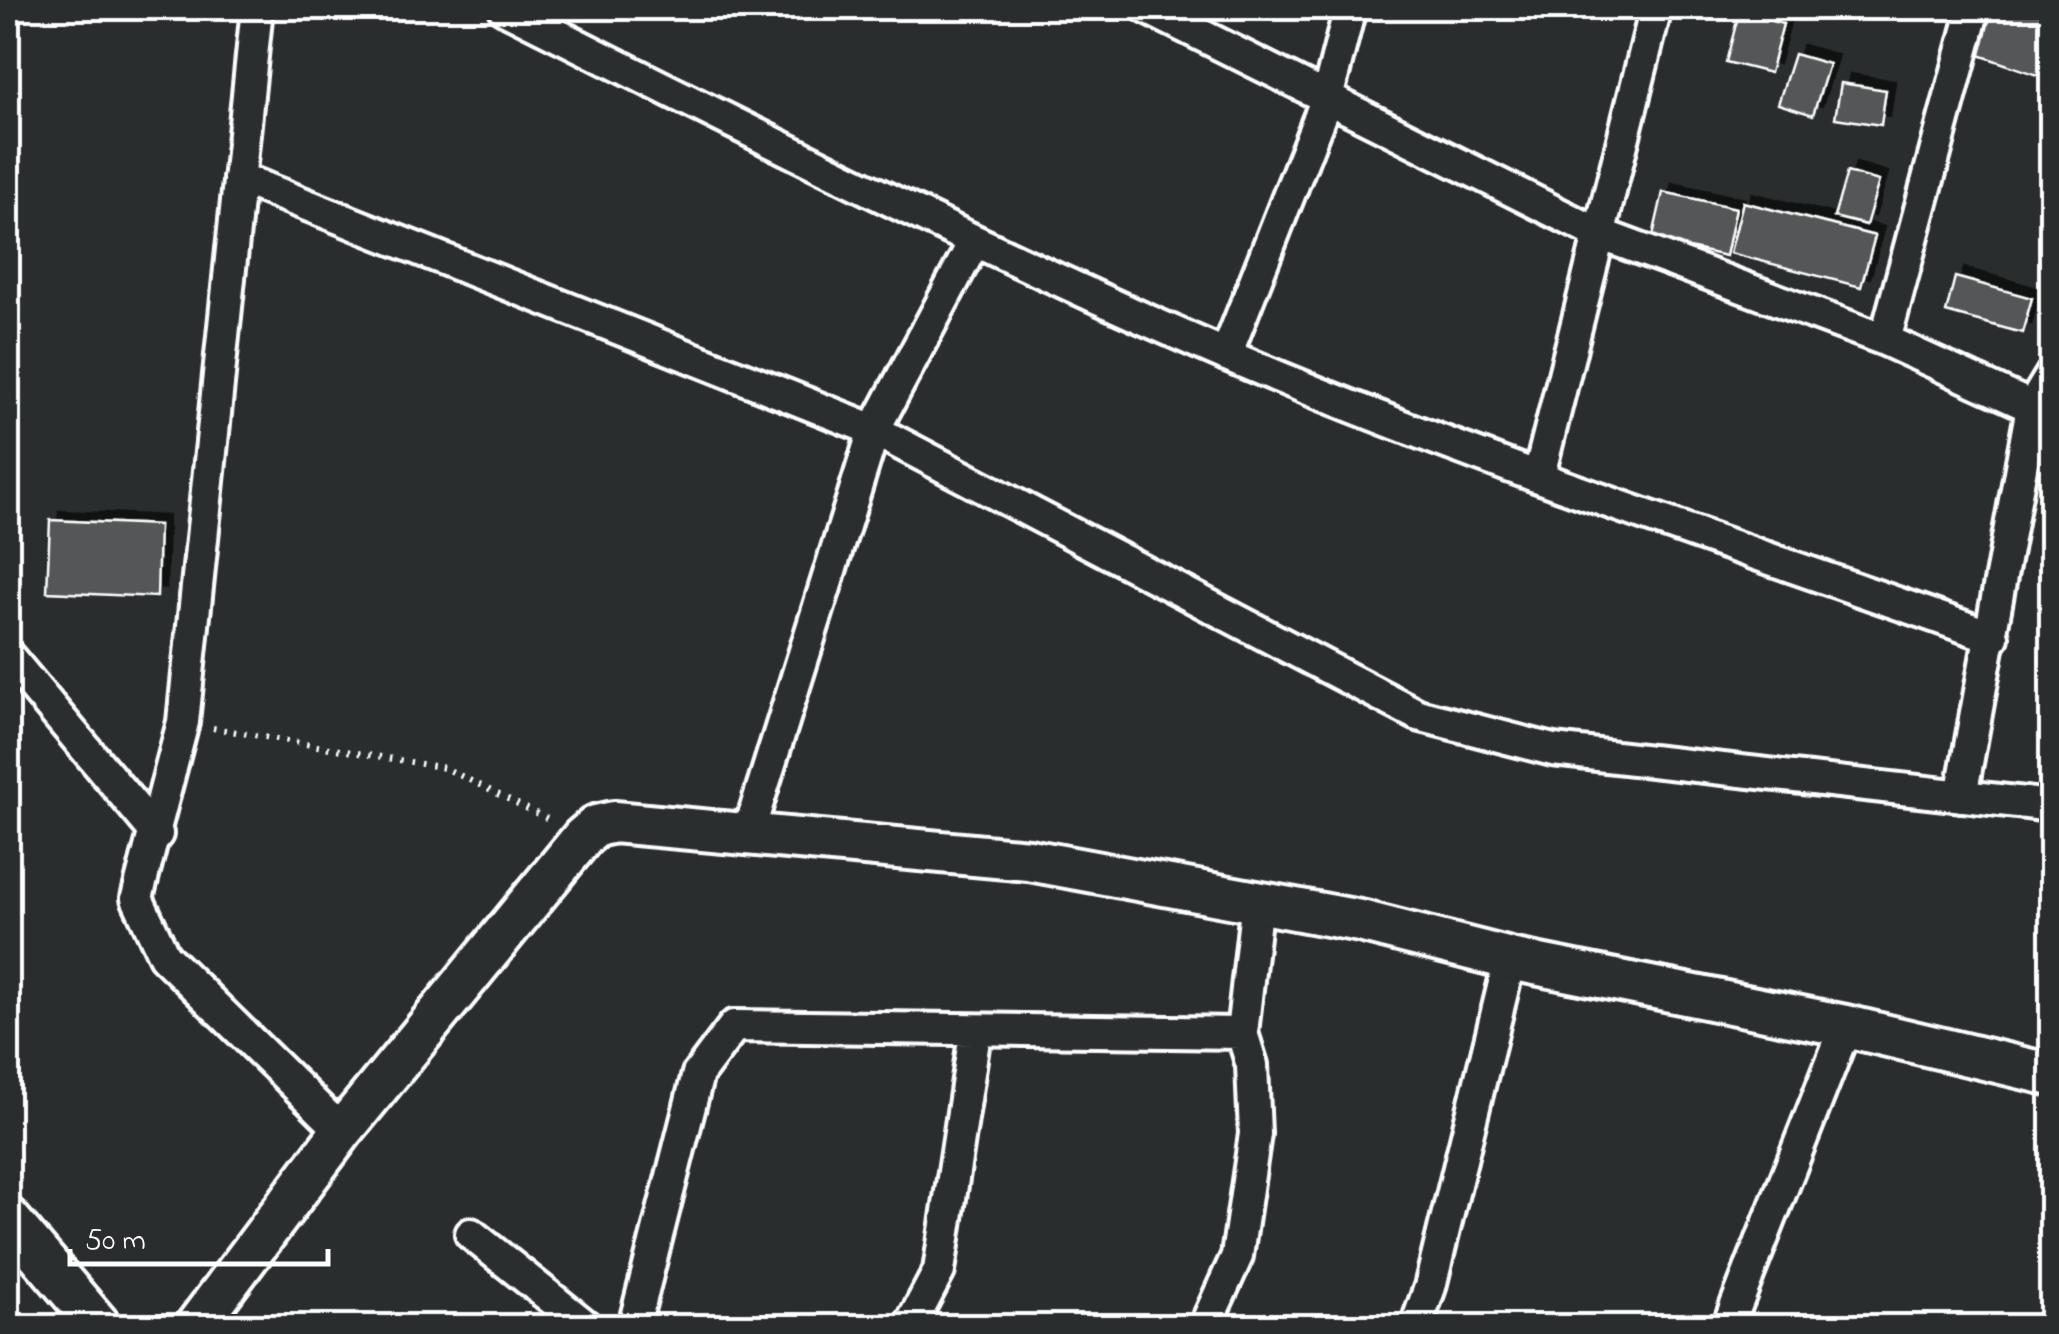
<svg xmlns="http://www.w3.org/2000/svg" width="2059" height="1334" font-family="'Indie Flower',sans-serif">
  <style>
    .building { fill: #555758; stroke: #fff; stroke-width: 2.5; filter: url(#shadow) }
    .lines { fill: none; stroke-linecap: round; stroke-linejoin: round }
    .minor-casing { stroke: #fff; stroke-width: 38 }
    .secondary-casing { stroke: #fff; stroke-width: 48 }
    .path { stroke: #fff; stroke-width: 6; stroke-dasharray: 2.5 8; stroke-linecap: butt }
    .minor { stroke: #2a2d2e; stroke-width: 30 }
    .secondary { stroke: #2a2d2e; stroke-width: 40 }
  </style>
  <defs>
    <filter id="shadow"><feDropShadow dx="9" dy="-9" stdDeviation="0" flood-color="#0009"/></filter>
  </defs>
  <rect width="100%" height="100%" fill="#2a2d2e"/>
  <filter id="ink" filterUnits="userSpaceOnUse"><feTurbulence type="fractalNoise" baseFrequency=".01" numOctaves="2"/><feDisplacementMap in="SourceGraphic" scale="20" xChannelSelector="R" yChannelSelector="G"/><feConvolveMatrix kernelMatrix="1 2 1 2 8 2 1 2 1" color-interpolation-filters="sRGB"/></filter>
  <g filter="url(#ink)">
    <path class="building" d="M1988,8H2021L2052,17V80L1973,53Z
      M1739,13L1783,24L1770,73L1726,62Z
      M1794,54L1829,64L1813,115L1778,104Z
      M1841,83L1886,90L1881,125L1835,118Z
      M1847,172L1879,181L1866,225L1834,217Z
      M1663,192L1736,208L1726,256L1652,240Z
      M1743,202L1875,236L1861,287L1730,253Z
      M1955,277L2032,298L2022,333L1946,312Z
      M50,520L159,525L157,597L47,592Z"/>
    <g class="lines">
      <g class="minor-casing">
        <path id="minor" d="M257,8L183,722L137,898L164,956L342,1131
          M504,8C742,127 978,248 1222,353C1474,461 1735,545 1993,637
          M1147,8L1597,233L1885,340L2032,407
          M239,178L874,430L1418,715L1553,750L2052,806
          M1885,340L1974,8
          M1226,355L1327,98L1350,8
          M1539,475L1656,8
          M8,656L157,834
          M1961,796L2032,407L2052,374
          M748,834L874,430L973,244
          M471,1234L586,1326
          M634,1326L698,1074L734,1026L1242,1033
          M910,1326L939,1271L975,1033
          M1205,1326L1237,1256L1255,1134L1252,1065L1242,1033L1257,901
          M1416,1326L1430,1287L1510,959
          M1728,1326L1846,1026"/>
      </g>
      <g class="secondary-casing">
        <path id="secondary" d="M8,1218L100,1326
          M196,1326L342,1131L583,837L596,826L614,822L1029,860L1360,921L1510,959L1846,1026L2052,1075"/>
      </g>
      <path class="path" d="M213,728L445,768L550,820"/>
      <use href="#minor" class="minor"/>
      <use href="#secondary" class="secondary"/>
    </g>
  </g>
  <rect width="2059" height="1334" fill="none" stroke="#2a2d2e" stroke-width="40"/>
  <rect x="20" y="20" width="2019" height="1294" fill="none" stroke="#fff" stroke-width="4" filter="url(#ink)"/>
  <path d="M70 1249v15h258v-15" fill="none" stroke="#ffffff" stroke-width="5"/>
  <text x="85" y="1249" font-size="30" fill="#ffffff" stroke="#2a2d2e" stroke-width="8" paint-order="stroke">50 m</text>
</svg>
